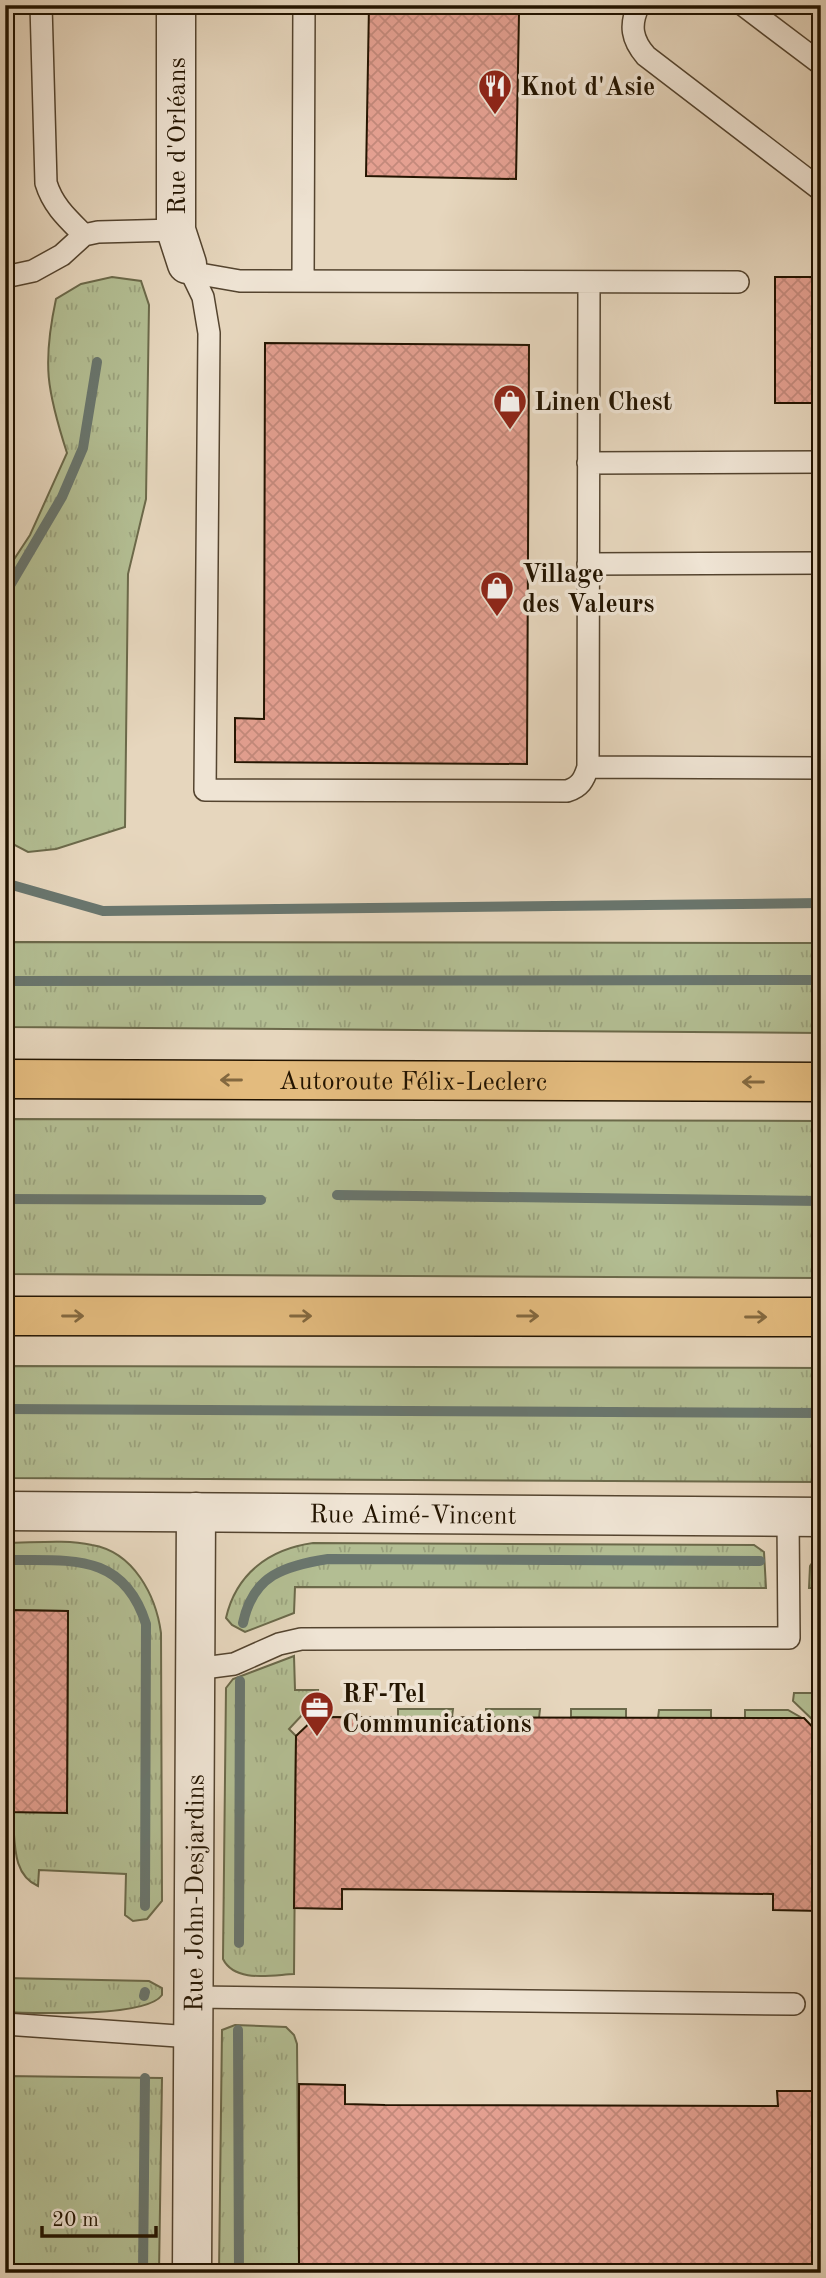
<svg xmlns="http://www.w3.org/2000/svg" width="826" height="2278" font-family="'Old Standard TT',serif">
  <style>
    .grass { fill: url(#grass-tufts); stroke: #6b694a; stroke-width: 2 }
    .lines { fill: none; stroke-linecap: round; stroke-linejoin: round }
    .stream { stroke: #69766e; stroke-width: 10 }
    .building { fill: url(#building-cross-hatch); stroke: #231400; stroke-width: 2 }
    .service-casing { stroke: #54442f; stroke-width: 24 }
    .minor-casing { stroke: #54442f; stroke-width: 41 }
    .motorway-casing { stroke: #231400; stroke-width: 41 }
    .service { stroke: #efe4d4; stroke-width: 21 }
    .minor { stroke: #efe4d4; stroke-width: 38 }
    .motorway { stroke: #e3bb7e; stroke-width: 38 }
    .oneway { stroke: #83683f }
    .labels { text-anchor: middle; stroke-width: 7; stroke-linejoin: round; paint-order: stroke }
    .poi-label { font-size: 26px; font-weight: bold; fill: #231400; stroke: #efe4d4; text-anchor: start }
    .street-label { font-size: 26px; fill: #231400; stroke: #efe4d4 }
  </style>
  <defs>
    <pattern id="grass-tufts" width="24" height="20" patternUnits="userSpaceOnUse" patternTransform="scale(1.75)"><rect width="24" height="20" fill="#b3be93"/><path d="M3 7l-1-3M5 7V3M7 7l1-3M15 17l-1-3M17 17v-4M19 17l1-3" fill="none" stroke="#9aa27d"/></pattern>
    <pattern id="building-cross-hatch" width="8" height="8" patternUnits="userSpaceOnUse" patternTransform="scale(1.75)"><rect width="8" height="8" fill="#e4a091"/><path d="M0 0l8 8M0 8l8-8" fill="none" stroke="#c3897b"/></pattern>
  </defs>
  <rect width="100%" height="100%" fill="#e6d6bd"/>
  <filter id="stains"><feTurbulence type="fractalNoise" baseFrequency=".00286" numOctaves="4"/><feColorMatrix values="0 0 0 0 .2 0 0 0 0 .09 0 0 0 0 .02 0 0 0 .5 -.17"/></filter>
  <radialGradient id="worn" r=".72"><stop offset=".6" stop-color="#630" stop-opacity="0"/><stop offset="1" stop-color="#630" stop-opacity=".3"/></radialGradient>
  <path class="grass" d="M112,277L141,281L149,305L146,499L128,574L125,827L56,849L28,852L5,840V573L30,535L67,453C47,391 42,364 56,299L81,284Z
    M5,942L821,943V1033L5,1027Z
    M5,1119L821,1121V1278L5,1274Z
    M5,1366L821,1368V1482L5,1478Z
    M5,1543C33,1543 65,1539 92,1545C134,1552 156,1596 161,1633L162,1901L147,1919L133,1921L125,1915L126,1874L39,1870L38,1886C10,1874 16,1838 12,1812H67L68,1611L5,1610Z
    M313,1543L754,1545L764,1552L766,1588L295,1587L294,1613L245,1632L232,1625L226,1618C236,1574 269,1549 313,1543Z
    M821,1550V1588H809L810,1566Z
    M294,1656L295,1690H318L317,1699L289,1729L296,1736L294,1974C271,1975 235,1983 223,1959L226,1688L233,1679Z
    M794,1693H821V1736L814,1729L817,1724L793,1701Z
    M398,1709H453L452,1717H398Z
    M486,1709H540L539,1718H486Z
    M571,1709H626V1718L571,1717Z
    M659,1710H711V1718H658Z
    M745,1710H788L802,1718H745Z
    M5,1978L149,1981L162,1988V1995C146,2018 35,2013 5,2012Z
    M821,2008V2273H819L820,2019Z
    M235,2025L286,2027L294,2035L297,2044L299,2273H219L222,2030Z
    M5,2076L162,2078L159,2273H5Z"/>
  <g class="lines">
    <path class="stream" d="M5,594L62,497L83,448L97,362
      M5,883L103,911L821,903
      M5,981L821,980
      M337,1195L821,1201
      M5,1199L261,1200
      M5,1409L821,1413
      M5,1560C69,1561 123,1551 146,1624L145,1906
      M243,1623C253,1575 284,1566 328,1559L760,1561
      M239,1943L240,1681
      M144,1996L145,1992
      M238,2030L239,2273
      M143,2273L145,2078"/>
  </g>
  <path class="building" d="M369,5H524L519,13L516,179L366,176Z
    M775,277H821V403H775Z
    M265,343L529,345L527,764L235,762V718L264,719Z
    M5,1610L68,1611L67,1813L5,1812Z
    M316,1717L804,1718L821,1736L820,1911L773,1910V1894L342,1889V1909L294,1908L296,1736Z
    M299,2084L345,2085V2104L385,2105L778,2106L777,2091H819V2273H299Z"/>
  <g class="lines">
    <g class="service-casing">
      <path id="service" d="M41,5L46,183C53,206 68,219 84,235
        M639,5C629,25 632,40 646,56L821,190
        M743,5L821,64
        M187,264L203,297L209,333L205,790L567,791C580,787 584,780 588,767L589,282
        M187,264L200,274L240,281L738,282
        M5,277L33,271L62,255L84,235L98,232L176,230
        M303,281L304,5
        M588,463L821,462
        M588,564L821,563
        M588,767L821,768
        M196,1669L234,1664L279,1644L301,1639L789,1638L788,1517
        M193,1997L794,2004
        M5,2024L192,2037"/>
    </g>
    <g class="minor-casing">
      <g id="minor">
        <path d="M176,5V230L187,264"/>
        <path id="s1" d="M5,1511L821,1517"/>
        <path id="s2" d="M192,2273L196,1512"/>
      </g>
    </g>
    <g class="motorway-casing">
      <g id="motorway">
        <path id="s3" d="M5,1079L821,1082"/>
        <path d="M5,1316L821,1317"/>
      </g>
    </g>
    <use href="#service" class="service"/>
    <use href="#minor" class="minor"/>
    <use href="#motorway" class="motorway"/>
  </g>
  <defs><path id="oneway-shaft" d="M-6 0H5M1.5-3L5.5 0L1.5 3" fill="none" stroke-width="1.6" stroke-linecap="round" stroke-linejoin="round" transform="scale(1.75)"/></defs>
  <g class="oneway">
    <use href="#oneway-shaft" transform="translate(231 1080) rotate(-180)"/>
    <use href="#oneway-shaft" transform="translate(753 1082) rotate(-180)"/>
    <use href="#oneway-shaft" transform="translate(73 1316)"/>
    <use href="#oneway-shaft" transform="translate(301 1316)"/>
    <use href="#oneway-shaft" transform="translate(528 1316)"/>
    <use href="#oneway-shaft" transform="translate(756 1317)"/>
  </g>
  <defs>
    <g id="restaurant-pin" transform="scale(1.75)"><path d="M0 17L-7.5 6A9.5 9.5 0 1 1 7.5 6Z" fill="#8f2418" stroke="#efe4d4"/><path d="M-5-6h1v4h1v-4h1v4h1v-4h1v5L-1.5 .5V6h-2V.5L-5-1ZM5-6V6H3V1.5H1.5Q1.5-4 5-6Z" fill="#fff"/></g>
    <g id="shop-pin" transform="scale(1.75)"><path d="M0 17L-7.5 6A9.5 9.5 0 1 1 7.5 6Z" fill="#8f2418" stroke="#efe4d4"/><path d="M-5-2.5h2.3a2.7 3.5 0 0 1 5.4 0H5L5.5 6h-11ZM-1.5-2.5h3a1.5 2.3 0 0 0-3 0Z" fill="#fff"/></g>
    <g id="office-pin" transform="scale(1.75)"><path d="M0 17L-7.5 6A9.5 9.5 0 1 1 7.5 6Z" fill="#8f2418" stroke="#efe4d4"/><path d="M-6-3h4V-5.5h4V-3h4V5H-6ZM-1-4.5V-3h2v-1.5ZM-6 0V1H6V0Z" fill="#fff"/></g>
  </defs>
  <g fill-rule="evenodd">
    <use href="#restaurant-pin" x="495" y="86"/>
    <use href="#shop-pin" x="510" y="401"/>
    <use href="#shop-pin" x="497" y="588"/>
    <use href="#office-pin" x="317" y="1708"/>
  </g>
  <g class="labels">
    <g class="poi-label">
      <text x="520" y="95">Knot d'Asie</text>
      <text x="534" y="410">Linen Chest</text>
      <text x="522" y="582">Village<tspan x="522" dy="30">des Valeurs</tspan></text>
      <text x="342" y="1702">RF-Tel<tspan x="342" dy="30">Communications</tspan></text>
    </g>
    <g class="street-label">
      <text transform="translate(176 136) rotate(-90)" y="9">Rue d'Orléans</text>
      <text dy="9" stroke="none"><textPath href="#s3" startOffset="408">Autoroute Félix-Leclerc</textPath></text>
      <text dy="9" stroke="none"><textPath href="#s1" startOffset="408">Rue Aimé-Vincent</textPath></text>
      <text dy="9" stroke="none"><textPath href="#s2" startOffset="380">Rue John-Desjardins</textPath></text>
    </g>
  </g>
  <rect width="826" height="2278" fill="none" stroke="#e6d6bd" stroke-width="28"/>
  <rect x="7" y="7" width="812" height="2264" fill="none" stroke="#231400" stroke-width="3.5"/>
  <rect x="14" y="14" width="798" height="2250" fill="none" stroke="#231400" stroke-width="2"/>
  <path d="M42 2226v10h114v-10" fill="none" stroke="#231400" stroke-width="3.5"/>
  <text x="52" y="2226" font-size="21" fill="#231400" stroke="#efe4d4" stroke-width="5" paint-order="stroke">20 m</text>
  <rect width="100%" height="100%" filter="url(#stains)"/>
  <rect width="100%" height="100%" fill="url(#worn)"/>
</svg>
